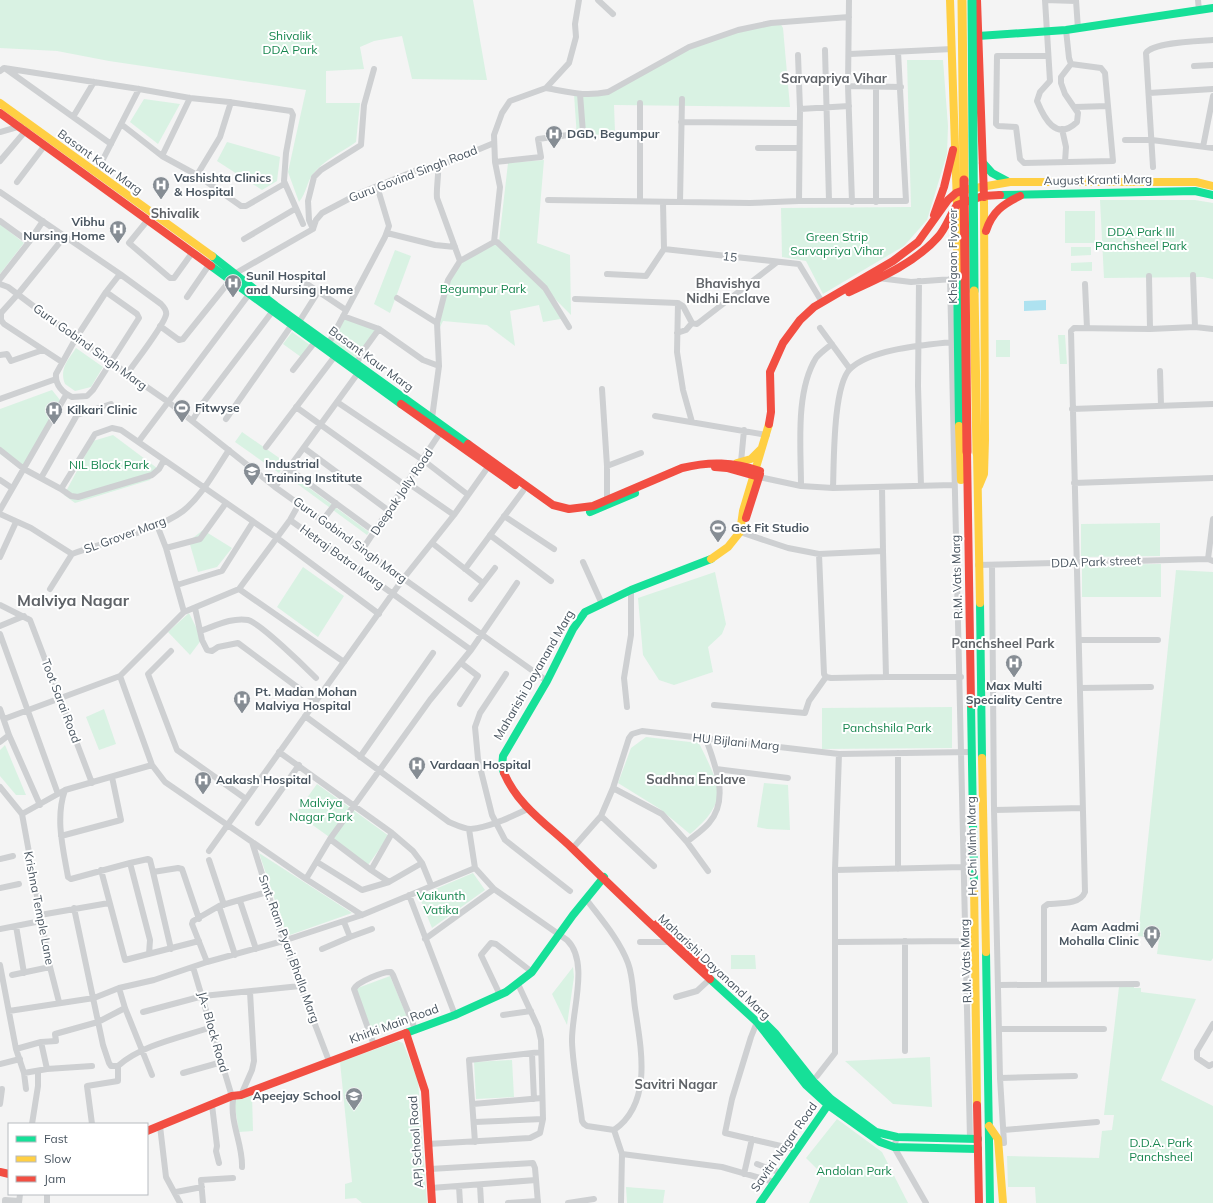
<svg xmlns="http://www.w3.org/2000/svg" width="1213" height="1203" font-family="Mulish,sans-serif">
  <style>
    .green { fill: #d9f2e3 }
    .water { fill: #aee2f0 }
    .lines { fill: none; stroke-linecap: round; stroke-linejoin: round }
    .street { stroke: #ced0d2; stroke-width: 6 }
    .fast { stroke: #16e098; stroke-width: 8 }
    .slow { stroke: #ffcf43; stroke-width: 8 }
    .jam { stroke: #f24e42; stroke-width: 8 }
    .fast-bridge { stroke: #16e098; stroke-width: 9 }
    .slow-bridge { stroke: #ffcf43; stroke-width: 9 }
    .jam-bridge { stroke: #f24e42; stroke-width: 9 }
    .labels { text-anchor: middle; stroke-width: 4; stroke-linejoin: round; paint-order: stroke }
    .park-label { font-size: 12px; fill: #17864f; stroke: #fff }
    .poi-label { font-size: 12px; font-weight: bold; fill: #4a5661; stroke: #fff; text-anchor: start }
    .street-label { font-size: 12px; fill: #4a5661; stroke: #fff }
    .neighbourhood-label { font-size: 13px; font-weight: bold; fill: #5f6368; stroke: #fff }
    .district-label { font-size: 16px; font-weight: bold; fill: #5f6368; stroke: #fff }
  </style>
  <rect width="100%" height="100%" fill="#f4f4f4"/>
  <path class="green" d="M0,0H473L487,80L412,79L402,36L374,41L360,47L364,69L326,71V103H360L356,142C342,152 324,160 313,174C307,181 307,192 299,202L288,172L306,90L109,61L57,51L0,48Z
    M780,23L783,28L790,107L614,105L615,132L577,138L574,94L611,90L668,58L738,30Z
    M907,60H943L948,126L947,154L927,220L904,246L823,294L806,261L782,257L781,208L911,207Z
    M144,99L180,104L158,144L130,122Z
    M227,142L280,157L277,181L262,190L217,161Z
    M544,160L537,243L570,255L571,315L554,298L566,318L543,322L539,305L510,311L515,346L487,325L443,321L437,333L448,280L457,264L499,241L508,163Z
    M1100,200H1195L1213,203V279L1203,277L1104,278Z
    M1065,211H1095V243H1065Z
    M0,224L24,243L0,274Z
    M1071,247H1091V255L1071,256Z
    M395,250L411,256L390,313L374,304Z
    M1092,262V271H1071V263Z
    M343,316L379,329L354,362L329,343Z
    M292,332L310,345L301,357L283,344Z
    M1058,335H1065L1067,364H1060Z
    M996,340H1010V357H996Z
    M76,348L103,367L91,387L75,391L65,384C59,369 68,360 76,348Z
    M52,390L60,400L22,470L0,454V409Z
    M242,432L285,462L279,473L235,442Z
    M113,435L157,468L150,480L75,503L64,495L93,441Z
    M290,474L369,532L367,535L288,477Z
    M1160,523V556L1081,557V524Z
    M203,530L232,548L217,567L198,572L189,541Z
    M1161,564V597H1082V565Z
    M303,567L344,596L318,637L277,607Z
    M1176,570L1213,572V958L1211,961L1157,954L1159,939L1138,936Z
    M715,572L726,624L722,634L708,647L713,672L674,685L659,680L643,655L638,598Z
    M189,613L202,639L190,655L168,632Z
    M952,707V748L822,749V708Z
    M104,709L116,744L99,750L86,717Z
    M646,737L699,743C704,754 720,783 718,795C715,812 702,824 690,834L660,809L618,783L631,748Z
    M5,745L26,795H16L0,776V750Z
    M764,783L788,785L790,830L767,829L757,827Z
    M317,784L389,836L368,865L296,813Z
    M259,853L352,913L287,936Z
    M473,873L485,890L432,928L419,896Z
    M731,955H755L756,969H731Z
    M573,967L574,977L567,1025L552,994Z
    M390,976L408,1019L372,1030L355,989Z
    M1134,986V988H1141V992L1196,999L1161,1080L1213,1106V1203H1036L1035,1187H1008L1007,1156L1099,1158L1102,1131L1112,1130L1114,1115H1104L1119,987Z
    M398,1041L403,1043L418,1080L427,1203H362L356,1198L345,1199V1184L352,1182L340,1062Z
    M930,1057L932,1107L893,1104L845,1061Z
    M512,1060L514,1097L476,1099L474,1062Z
    M252,1095L253,1131L239,1132L234,1101Z
    M837,1119L882,1152L908,1203H809L822,1174L806,1158Z
    M626,1187L665,1190L663,1203H627Z"/>
  <path class="water" d="M1046,300V310L1024,311V301Z"/>
  <g class="lines">
    <path class="street" d="M598,0L613,14
      M849,0L848,86L852,202
      M1076,0L1078,29
      M1198,0L1199,10
      M1066,30L1069,58L1071,64
      M825,50L829,201
      M850,54L952,49
      M798,55L800,109L799,201
      M1048,56H997L996,124L998,126L1016,127L1020,159L1024,163L1113,161L1105,73L1101,68L1071,64
      M1071,64L1061,77V83L1065,94L1078,113L1077,122C1056,142 1044,118 1037,101L1040,92L1050,81L1045,0L1076,1
      M1194,66L1213,65
      M6,69L111,144
      M0,71L4,68L139,89L190,98L229,102L291,111L293,115L286,153L284,181L303,224
      M848,86L901,87
      M876,86V202
      M546,88C570,92 583,97 608,92L689,47L738,30L771,23L849,17
      M1149,93L1213,89
      M640,103V201
      M1075,107L1108,106
      M800,109L849,106
      M73,117L94,82
      M681,122L799,123
      M121,124L162,156L197,175L241,206H246L284,184
      M1062,129L1066,147L1065,162
      M0,132L21,126
      M1125,140H1152L1213,148
      M1203,147L1213,96
      M758,148H799
      M162,156L190,98
      M0,161L28,128
      M495,162L541,157L538,139L583,133L580,94
      M438,164C439,177 436,187 437,198L460,261
      M1153,167L1146,53C1153,42 1200,41 1213,40
      M96,173L139,89
      M197,175L220,137L231,102
      M17,182L45,145
      M0,192L120,274
      M548,200L750,203L799,201H906L898,52
      M663,202L664,249L799,264L822,302
      M680,202L682,99
      M0,221L29,242L0,279
      M147,221L129,243L170,278H174L192,253
      M313,229L309,220L308,201L314,177L321,170L361,145L364,105L374,69
      M387,233L435,245L455,247
      M244,239L295,209
      M29,242L43,221
      M494,242L500,187L495,162L494,135L502,113L510,101L546,88L569,63L576,37L575,24L579,0
      M494,242H497L545,288L569,327
      M607,274L646,276L664,249
      M1193,275L1195,327
      M1149,276L1150,329
      M298,278L346,310
      M878,278L911,282L953,279
      M950,279L970,1139
      M919,281L918,386L921,486
      M0,284L8,287L76,338L167,401L275,487L547,681
      M1085,284L1087,328
      M106,292L137,314L139,318L93,390L87,396L72,397C63,393 55,385 56,374L76,338Z
      M106,292L120,274L161,304C164,307 167,311 166,315C163,327 135,362 127,374
      M187,297L209,265
      M397,298L437,323
      M575,299L678,303L683,306L692,323L697,324L776,263
      M678,303L677,352L683,390L692,422
      M343,316L379,329L423,360L439,366
      M299,322L318,292
      M160,326L179,340L183,339L236,273L313,229L316,220L322,213L360,193L417,170L446,163L494,143
      M820,328L850,369
      M677,333L686,330L692,323
      M329,343L385,237L389,226L377,186
      M0,355L7,354L11,361L43,350
      M62,362L4,324L1,320V313L18,294L65,236
      M356,364L366,347L379,329
      M293,370L315,342
      M1160,371L1161,405
      M602,389L607,466V499
      M0,399L56,379
      M337,402L423,460L467,494
      M296,407L406,486
      M1072,409L1213,404
      M655,416L767,435
      M226,419L291,326
      M192,421L203,403L272,312
      M430,421L432,418L439,366L437,323L448,280L460,261L494,242
      M139,441L250,293
      M266,447L335,356
      M304,448L389,511
      M0,450L24,469L61,489L95,434L112,428L121,430L277,538L379,614
      M741,462L744,430
      M607,466L641,453
      M289,469L375,532
      M759,477L801,486L833,488L954,485
      M41,478L77,415L111,404
      M0,480L12,488
      M408,483L454,515
      M1074,483L1213,478
      M801,486C801,448 795,392 816,358C820,353 827,348 832,344
      M275,487L358,373
      M882,487L883,551
      M833,488C834,462 833,386 850,369C870,349 924,345 952,342
      M61,489L71,496L78,497L152,475L159,469L164,460
      M0,510L66,395
      M0,514L31,528L72,554C102,543 158,530 183,511C202,496 215,471 229,450
      M504,516L554,549
      M290,520L471,650
      M322,521L336,503
      M157,525L166,548L184,612
      M740,532L788,548L819,554L883,551L886,677H961
      M490,535L551,581
      M432,543L483,583
      M166,548L200,539L226,503
      M362,550L442,430
      M819,554L824,674L826,677L831,678L886,677
      M0,557L16,522
      M1208,559L1213,519
      M583,562L602,604
      M978,565L1208,559L1213,561
      M992,565L994,810L1000,1078L1004,1143
      M465,569L523,491
      M177,585L222,571L253,522
      M50,589L72,554
      M239,589L344,662
      M471,599L495,568
      M0,605L30,620L92,783
      M195,608L202,640L207,650L212,651L218,647L238,643L316,701
      M0,626L24,616
      M200,631C215,626 232,617 248,620C260,623 305,667 316,678
      M0,634L58,794
      M1079,640H1158
      M171,651L148,674L177,750L246,799
      M506,674L480,713L475,727L478,759L492,815L505,840L570,891
      M120,676L152,765L165,782L306,879L362,915
      M1080,688L1151,687
      M460,704L478,676L461,663
      M714,705L805,713L809,701L826,677
      M627,707L624,678L631,635V590
      M0,709L9,735L40,805
      M305,716L449,822C456,825 464,829 471,829C491,827 510,817 528,809
      M4,719L120,676L184,612L239,589L290,520L299,504
      M706,739C715,765 730,799 709,823C703,830 694,836 687,842L708,871
      M0,742L9,735
      M279,752L392,833L413,851L422,863L431,885
      M360,757L433,653
      M716,769L788,778
      M0,787L22,814L50,967L59,1002
      M613,788L662,814L687,842
      M65,790C55,818 63,848 68,877L71,879L130,863L150,940L149,954
      M994,810L1083,808
      M22,814L65,790L152,765
      M601,816L654,866
      M258,823L299,765
      M469,829L475,868L494,889L567,940C590,962 571,1013 572,1042C573,1068 579,1095 582,1121L584,1124L587,1126L614,1130L622,1154L621,1203
      M61,836L121,820L112,777
      M330,839L371,870L392,833
      M252,842L283,941L329,1061
      M572,849L601,816L613,788L629,738L632,734L642,731L839,754L971,752
      M209,851L403,579L454,515L488,467
      M0,859L13,856
      M209,860L224,905
      M317,862L362,890L389,882
      M130,863L148,859L150,860L153,872
      M898,869V753
      M101,870L125,960L199,941
      M371,870L389,882L422,863
      M835,870L963,867
      M306,879L330,839L430,700L471,650L517,583
      M0,888L19,884
      M409,895L455,1015
      M586,899C601,919 619,939 628,963C633,976 633,994 635,1008C641,1048 653,1103 614,1130
      M240,901L256,949
      M219,906L235,955
      M74,908L103,1045L109,1063L111,1066H118C141,1045 182,1037 212,1027
      M40,915L109,903
      M344,922L350,937L372,929
      M16,926L24,973
      M0,929L41,921
      M425,939L494,889
      M905,941V1051
      M640,942H669
      M835,942L965,941
      M171,949L153,872L178,868L182,869L199,919
      M322,949L350,937
      M207,962L192,924L193,921L219,906L267,892
      M0,965L16,1049L24,1073L26,1089
      M193,967L233,1100C230,1123 243,1145 242,1167
      M12,975L50,967
      M999,985L1137,984
      M1044,985V907L1048,904C1060,903 1080,905 1085,892L1071,331L1074,328L1150,329L1195,327L1213,329
      M119,988L125,1008L152,1075
      M500,995L481,955L491,943L496,944L532,972
      M676,997L697,991L710,979
      M9,1011L94,998L119,988L154,980L207,962L283,941L362,915L475,868
      M143,1012L203,996L300,986
      M503,1015L531,1011
      M757,1022L751,1037L732,1099L725,1133L798,1150
      M1213,1024L1197,1051V1058L1209,1066L1213,1064
      M999,1029H1104
      M41,1042L47,1069
      M374,1045L354,989C357,982 384,971 391,972L393,975L415,1029
      M16,1049L41,1042L56,1041L55,1034L98,1022L125,1008
      M532,1054L534,1099
      M0,1064L20,1059
      M24,1073L47,1069L92,1066
      M183,1073L222,1062
      M817,1076L835,1053V870L839,754
      M1000,1078L1075,1076
      M241,1095L252,1070L254,1061L250,992
      M0,1104L2,1089
      M473,1104L542,1098
      M212,1105L217,1146L216,1151L219,1163
      M475,1122L543,1119
      M32,1124L38,1086V1071
      M92,1124L87,1086L118,1081V1066
      M160,1126L166,1177L180,1203
      M1004,1130L1097,1122
      M897,1137L894,1147L926,1203
      M475,1142L469,1060L541,1052
      M428,1144L530,1138L540,1133L543,1119L541,1040L538,1027L518,984
      M622,1154L722,1167L774,1182
      M757,1164L781,1173
      M430,1169L533,1163L535,1168L538,1203
      M744,1174L752,1139
      M480,1185L481,1203
      M459,1186L460,1203
      M431,1188L536,1180
      M176,1192L202,1187
      M47,1194V1203
      M5,1203V1200L19,1201
      M19,1203L20,1194
      M203,1203L201,1180L233,1178
      M508,1203L538,1201
      M568,1203L594,1199"/>
    <path class="fast" d="M978,36L1066,30L1213,8
      M983,163L992,173L1007,181
      M1000,195L1195,191L1213,195
      M212,256L276,306L468,444
      M211,266L401,404
      M957,275L959,426
      M590,512L635,493
      M980,603L982,758
      M971,704L974,883
      M504,773L502,767L503,756L547,681L573,629L585,612L631,590L711,559
      M986,952L990,1203
      M710,979L757,1022L806,1085L828,1105L880,1142L894,1147L978,1149
      M762,1020L775,1033L813,1081L831,1099L876,1132L897,1137L978,1139
      M406,1033L455,1015L506,992L532,972L573,915L604,877
      M760,1203L830,1102"/>
    <path class="slow" d="M950,0L957,205V275
      M0,103L212,256
      M964,190L1010,182H1196L1213,186
      M959,426L961,480
      M977,453L980,603
      M737,463L751,459L761,449
      M979,486L984,474L985,440L984,197
      M711,559L728,547L740,532L743,511L769,424
      M982,758L986,952
      M974,883L977,1105
      M989,1126L998,1139L1003,1203"/>
    <path class="jam" d="M977,0L984,197
      M0,113L211,266
      M934,215L944,187L953,150
      M986,231C992,212 1003,204 1020,196
      M849,292C880,278 915,263 938,237C946,228 950,215 957,205L983,196L1000,195
      M401,404L515,485
      M769,424L771,412L770,372L783,343L800,320L814,307L893,261L918,242L948,200L956,193L964,190
      M468,444L553,505L569,509L593,506L682,468C710,461 733,462 760,471
      M967,452L971,704
      M715,467L727,468L759,477
      M746,518L760,474
      M504,773C518,806 548,825 573,849C618,893 663,936 710,979
      M657,924L707,969
      M406,1033L425,1091L432,1203
      M977,1105L979,1203
      M147,1131L232,1096L241,1095L406,1033
      M0,1172L9,1174"/>
    <path class="fast-bridge" d="M972,1L974,291"/>
    <path class="slow-bridge" d="M962,1L964,180
      M974,291L977,453"/>
    <path class="jam-bridge" d="M964,180L967,452"/>
  </g>
  <defs>
    <g id="hospital-pin" transform="scale(0.9)"><path d="M0 17L-7.5 6A9.5 9.5 0 1 1 7.5 6Z" fill="#868d94" stroke="#fff"/><path d="M-5-5h3v3.5h4V-5h3V5h-3V1.5h-4V5h-3Z" fill="#fff"/></g>
    <g id="stadium-pin" transform="scale(0.9)"><path d="M0 17L-7.5 6A9.5 9.5 0 1 1 7.5 6Z" fill="#868d94" stroke="#fff"/><path d="M0-5a6.5 5 0 1 0 0 10a6.5 5 0 1 0 0-10ZM-3.5-1.8h7v3.6h-7Z" fill="#fff"/></g>
    <g id="university-pin" transform="scale(0.9)"><path d="M0 17L-7.5 6A9.5 9.5 0 1 1 7.5 6Z" fill="#868d94" stroke="#fff"/><path d="M0-5L7-2L0 1L-7-2ZM-4 1L0 2.5L4 1V4Q0 6-4 4Z" fill="#fff"/></g>
    <g id="school-pin" transform="scale(0.9)"><path d="M0 17L-7.5 6A9.5 9.5 0 1 1 7.5 6Z" fill="#868d94" stroke="#fff"/><path d="M0-5L7-2L0 1L-7-2ZM-4 1L0 2.5L4 1V4Q0 6-4 4Z" fill="#fff"/></g>
  </defs>
  <g fill-rule="evenodd">
    <use href="#hospital-pin" x="554" y="134"/>
    <use href="#hospital-pin" x="161" y="185"/>
    <use href="#hospital-pin" x="118" y="229"/>
    <use href="#hospital-pin" x="233" y="283"/>
    <use href="#stadium-pin" x="182" y="408"/>
    <use href="#hospital-pin" x="54" y="410"/>
    <use href="#university-pin" x="252" y="471"/>
    <use href="#stadium-pin" x="718" y="528"/>
    <use href="#hospital-pin" x="1014" y="663"/>
    <use href="#hospital-pin" x="242" y="699"/>
    <use href="#hospital-pin" x="417" y="765"/>
    <use href="#hospital-pin" x="203" y="780"/>
    <use href="#hospital-pin" x="1152" y="934"/>
    <use href="#school-pin" x="354" y="1096"/>
  </g>
  <g class="labels">
    <g class="park-label">
      <text x="290" y="40">Shivalik<tspan x="290" dy="14">DDA Park</tspan></text>
      <text x="1141" y="236">DDA Park III<tspan x="1141" dy="14">Panchsheel Park</tspan></text>
      <text x="837" y="241">Green Strip<tspan x="837" dy="14">Sarvapriya Vihar</tspan></text>
      <text x="483" y="293">Begumpur Park</text>
      <text x="109" y="469">NIL Block Park</text>
      <text x="887" y="732">Panchshila Park</text>
      <text x="321" y="807">Malviya<tspan x="321" dy="14">Nagar Park</tspan></text>
      <text x="441" y="900">Vaikunth<tspan x="441" dy="14">Vatika</tspan></text>
      <text x="1161" y="1147">D.D.A. Park<tspan x="1161" dy="14">Panchsheel</tspan></text>
      <text x="854" y="1175">Andolan Park</text>
    </g>
    <g class="poi-label">
      <text x="567" y="138">DGD, Begumpur</text>
      <text x="174" y="182">Vashishta Clinics<tspan x="174" dy="14">&amp; Hospital</tspan></text>
      <text x="105" y="226" text-anchor="end">Vibhu<tspan x="105" dy="14">Nursing Home</tspan></text>
      <text x="246" y="280">Sunil Hospital<tspan x="246" dy="14">and Nursing Home</tspan></text>
      <text x="195" y="412">Fitwyse</text>
      <text x="67" y="414">Kilkari Clinic</text>
      <text x="265" y="468">Industrial<tspan x="265" dy="14">Training Institute</tspan></text>
      <text x="731" y="532">Get Fit Studio</text>
      <text x="1014" y="690" text-anchor="middle">Max Multi<tspan x="1014" dy="14">Speciality Centre</tspan></text>
      <text x="255" y="696">Pt. Madan Mohan<tspan x="255" dy="14">Malviya Hospital</tspan></text>
      <text x="430" y="769">Vardaan Hospital</text>
      <text x="216" y="784">Aakash Hospital</text>
      <text x="1139" y="931" text-anchor="end">Aam Aadmi<tspan x="1139" dy="14">Mohalla Clinic</tspan></text>
      <text x="341" y="1100" text-anchor="end">Apeejay School</text>
    </g>
    <g class="street-label">
      <text transform="translate(100 162) rotate(36)" y="4">Basant Kaur Marg</text>
      <text transform="translate(413 174) rotate(-21)" y="4">Guru Govind Singh Road</text>
      <text transform="translate(1098 180) rotate(-1)" y="4">August Kranti Marg</text>
      <text transform="translate(953 256) rotate(-90)" y="4">Khelgaon Flyover</text>
      <text transform="translate(730 257) rotate(7)" y="4">15</text>
      <text transform="translate(90 347) rotate(36)" y="4">Guru Gobind Singh Marg</text>
      <text transform="translate(371 359) rotate(36)" y="4">Basant Kaur Marg</text>
      <text transform="translate(402 492) rotate(-56)" y="4">Deepak Jolly Road</text>
      <text transform="translate(125 535) rotate(-20)" y="4">SL Grover Marg</text>
      <text transform="translate(350 540) rotate(36)" y="4">Guru Gobind Singh Marg</text>
      <text transform="translate(342 557) rotate(36)" y="4">Hetraj Batra Marg</text>
      <text transform="translate(1096 562) rotate(-2)" y="4">DDA Park street</text>
      <text transform="translate(957 577) rotate(-92)" y="4">R.M. Vats Marg</text>
      <text transform="translate(534 675) rotate(-60)" y="4">Maharishi Dayanand Marg</text>
      <text transform="translate(61 701) rotate(69)" y="4">Toot Sarai Road</text>
      <text transform="translate(736 742) rotate(6)" y="4">HU Bijlani Marg</text>
      <text transform="translate(972 846) rotate(-91)" y="4">Ho Chi Minh Marg</text>
      <text transform="translate(39 908) rotate(79)" y="4">Krishna Temple Lane</text>
      <text transform="translate(289 949) rotate(70)" y="4">Smt. Ram Pyari Bhalla Marg</text>
      <text transform="translate(966 961) rotate(-92)" y="4">R.M. Vats Marg</text>
      <text transform="translate(714 967) rotate(43)" y="4">Maharishi Dayanand Marg</text>
      <text transform="translate(394 1024) rotate(-20)" y="4">Khirki Main Road</text>
      <text transform="translate(213 1032) rotate(74)" y="4">JA- Block Road</text>
      <text transform="translate(416 1142) rotate(-94)" y="4">APJ School Road</text>
      <text transform="translate(784 1147) rotate(-55)" y="4">Savitri Nagar Road</text>
    </g>
    <g class="neighbourhood-label">
      <text x="834" y="83">Sarvapriya Vihar</text>
      <text x="175" y="218">Shivalik</text>
      <text x="728" y="288">Bhavishya<tspan x="728" dy="15">Nidhi Enclave</tspan></text>
      <text x="1003" y="648">Panchsheel Park</text>
      <text x="696" y="784">Sadhna Enclave</text>
      <text x="676" y="1089">Savitri Nagar</text>
    </g>
    <g class="district-label">
      <text x="73" y="606">Malviya Nagar</text>
    </g>
  </g>
  <rect x="8" y="1123" width="140" height="72" fill="#ffffff" stroke="#b7bbc0"/>
  <rect x="16" y="1136" width="20" height="6" fill="#16e098" stroke="#b7bbc0"/>
  <text x="44" y="1143" font-size="12" fill="#4a5661">Fast</text>
  <rect x="16" y="1156" width="20" height="6" fill="#ffcf43" stroke="#b7bbc0"/>
  <text x="44" y="1163" font-size="12" fill="#4a5661">Slow</text>
  <rect x="16" y="1176" width="20" height="6" fill="#f24e42" stroke="#b7bbc0"/>
  <text x="44" y="1183" font-size="12" fill="#4a5661">Jam</text>
</svg>
